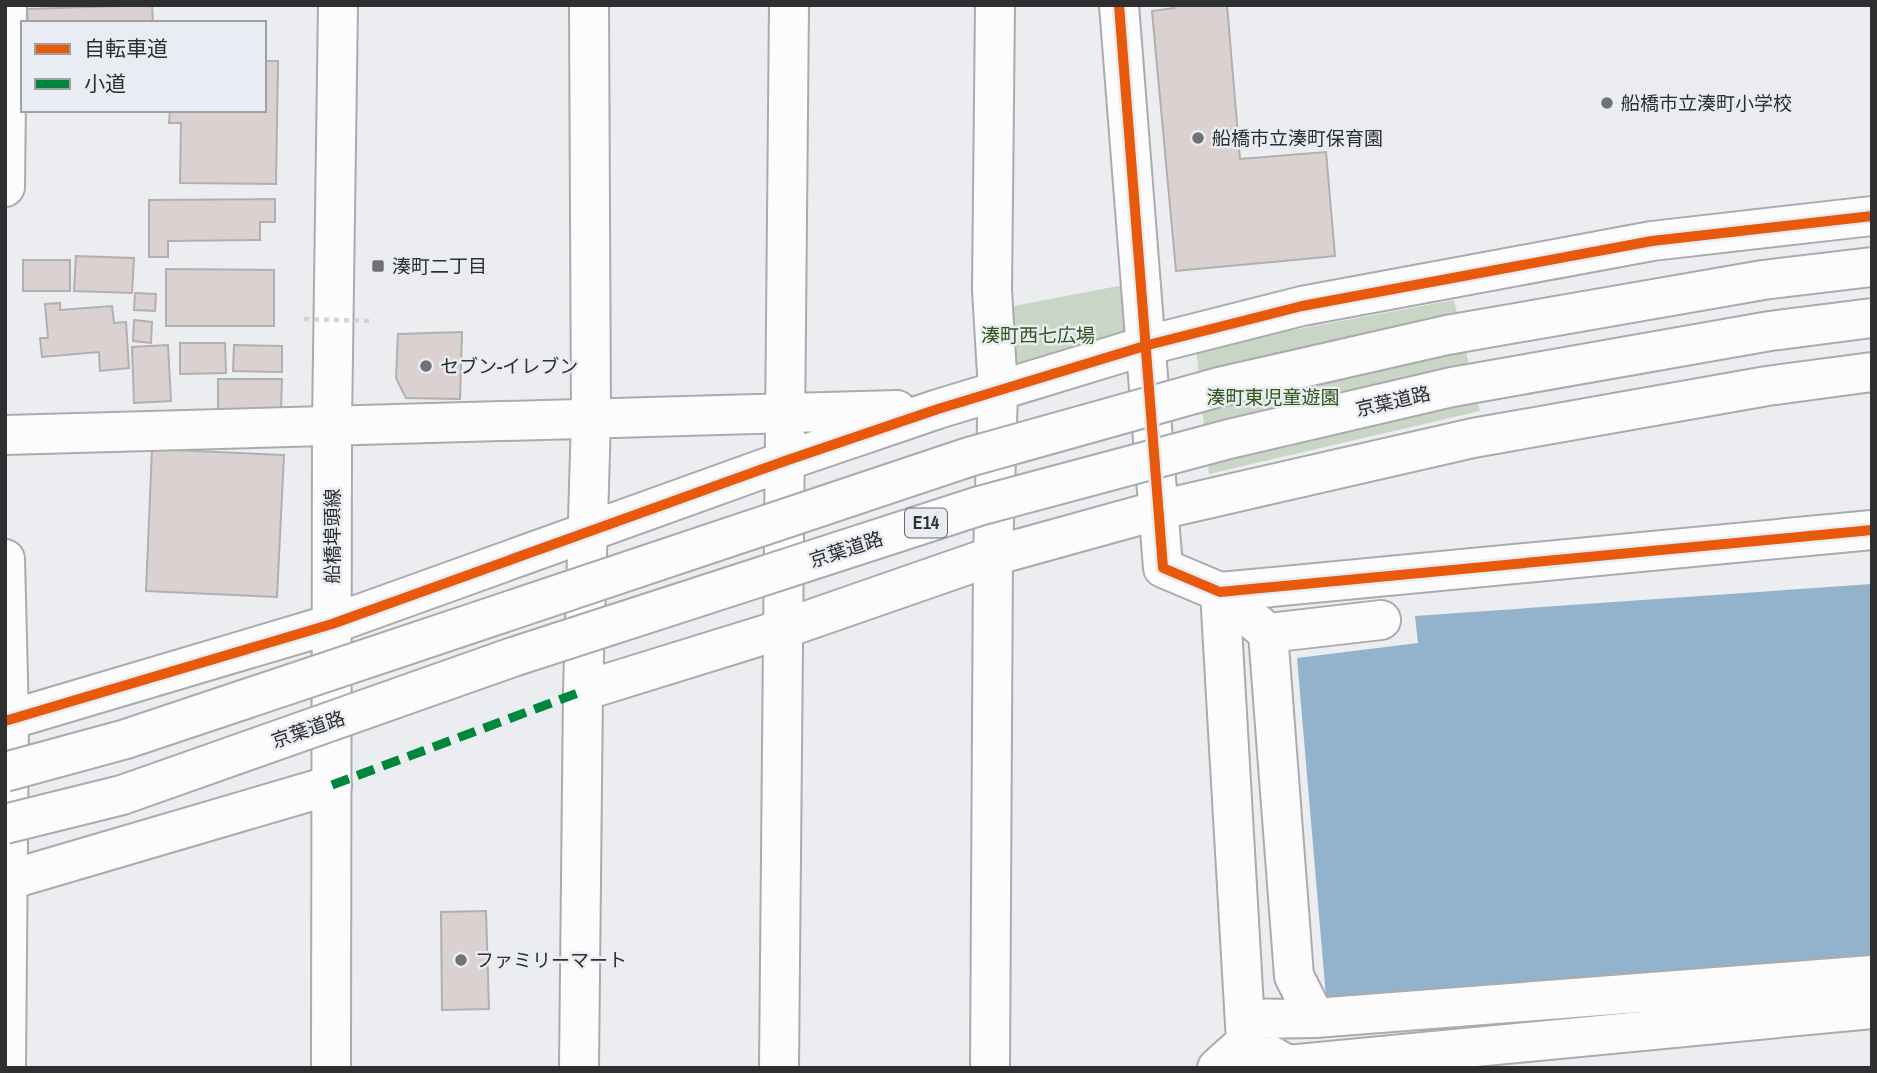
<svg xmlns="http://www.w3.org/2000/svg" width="1877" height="1073" font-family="'Archivo Narrow','Noto Sans JP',sans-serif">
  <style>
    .green { fill: #c9d6c6 }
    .water { fill: #93b3cc }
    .building { fill: #dcd1d1; stroke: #b0b0b1; stroke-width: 2 }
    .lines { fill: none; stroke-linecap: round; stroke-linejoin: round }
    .minor-casing { stroke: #aaabad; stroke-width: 42 }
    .major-casing { stroke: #aaabad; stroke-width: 42 }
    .minor { stroke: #fcfcfd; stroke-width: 38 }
    .major { stroke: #fcfcfd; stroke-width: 38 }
    .highway-bridge-casing { stroke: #aaabad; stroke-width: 42; stroke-linecap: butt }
    .path-bridge { stroke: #d3d4d5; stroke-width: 4.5; stroke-dasharray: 5 5; stroke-linecap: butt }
    .highway-bridge { stroke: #fcfcfd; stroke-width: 38 }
    .quiet { stroke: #00873e; stroke-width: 9; stroke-dasharray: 18 9; stroke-linecap: butt }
    .cycleway-casing { stroke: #e9ecf2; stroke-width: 15 }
    .cycleway { stroke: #e8590c; stroke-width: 10 }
    .poi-dot { fill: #707274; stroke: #e9ecf2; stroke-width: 2.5 }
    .labels { text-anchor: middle; stroke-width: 5; stroke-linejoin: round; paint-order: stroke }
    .shield { fill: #e9ecf2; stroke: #66686b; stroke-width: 2 }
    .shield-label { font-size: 18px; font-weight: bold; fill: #2e2f31 }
    .poi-label { font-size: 19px; fill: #2e2f31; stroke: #e9ecf2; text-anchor: start }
    .park-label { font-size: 19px; fill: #305718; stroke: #e9ecf2 }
    .street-label { font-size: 19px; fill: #2e2f31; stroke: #e9ecf2 }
  </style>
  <rect width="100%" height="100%" fill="#ebedf0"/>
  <path class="green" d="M1134,283L1140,338L1007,380L1003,308Z
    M1454,300L1480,411L1209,474L1196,348Z"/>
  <path class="water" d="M1872,584V955L1326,997L1297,658L1418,643L1415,616Z"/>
  <path class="building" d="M152,5L153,23H28L27,9Z
    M1174,5H1227L1240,159L1326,152L1335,256L1176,271L1152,11L1174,8Z
    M264,61H278L276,184L180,183L181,123H169L170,110H264Z
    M275,199V222H260V240L168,241V257H149V200Z
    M76,256L134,258L132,293L74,291Z
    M23,260H70V291H23Z
    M166,269L274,270V326H166Z
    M135,293L156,294L155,311L134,310Z
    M60,303V310L112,306L114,323L126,322L129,368L100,371L99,352L42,357L40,338H48L45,304Z
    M134,320L152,322L151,343L133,341Z
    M462,332L460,399L406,398L396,378L398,334Z
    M180,343H225L226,373L180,374Z
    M168,345L171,401L134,403L132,347Z
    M234,345L282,346V372L233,371Z
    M218,379H282L281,409H218Z
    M152,449L284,455L277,597L146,591Z
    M486,911L489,1009L442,1010L441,912Z"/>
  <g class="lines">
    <g class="minor-casing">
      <path id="minor" d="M1119,5L1163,568L1220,592L1268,633
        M5,187L7,5
        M5,435L897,410
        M5,559L9,720L6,1068
        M1220,592L1872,530
        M1381,620L1268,633L1294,976L1315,1018L1872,975
        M583,691L783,629L993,556L1159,510L1473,438L1767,386L1872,372
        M5,721L332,624L785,461L938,409L1148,345L1302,306L1652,241L1872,216
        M5,881L332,785
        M1245,1019L1315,1018
        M1246,1042L1288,1065L1872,1009
        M579,1068L583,691L591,418L589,5
        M779,1068L789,5
        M990,1068L993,556L998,391L992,290L995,5
        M1217,1068L1246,1042L1220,592"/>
    </g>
    <g class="major-casing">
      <path id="major" d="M331,1068L332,424L338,5"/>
    </g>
    <use href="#minor" class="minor"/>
    <use href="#major" class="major"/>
    <g class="highway-bridge-casing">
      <path id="highway-bridge" d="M5,772L126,739L969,457L1219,387L1447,335L1763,280L1872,267
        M5,824L122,795L513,657L979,506L1229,439L1452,387L1770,331L1872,318"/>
    </g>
    <path class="path-bridge" d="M304,319L372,321"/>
    <use href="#highway-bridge" class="highway-bridge"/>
    <path class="quiet" d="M332,785L583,691"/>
    <g class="cycleway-casing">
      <path id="cycleway" d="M1119,5L1163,568L1220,592L1872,530
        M5,721L332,624L785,461L938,409L1148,345L1302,306L1652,241L1872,216"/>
    </g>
    <use href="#cycleway" class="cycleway"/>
  </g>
  <g class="poi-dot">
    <circle cx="1607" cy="103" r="7"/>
    <circle cx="1198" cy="138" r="7"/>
    <rect x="371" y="259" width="14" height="14" rx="3.5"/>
    <circle cx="426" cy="366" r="7"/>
    <circle cx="461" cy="960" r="7"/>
  </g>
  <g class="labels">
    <rect class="shield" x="905" y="508.5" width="42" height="29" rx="5"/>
    <g class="shield-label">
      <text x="926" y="529">E14</text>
    </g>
    <g class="poi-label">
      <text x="1621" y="110">船橋市立湊町小学校</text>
      <text x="1212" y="145">船橋市立湊町保育園</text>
      <text x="392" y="273">湊町二丁目</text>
      <text x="440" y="373">セブン-イレブン</text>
      <text x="475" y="967">ファミリーマート</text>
    </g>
    <g class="park-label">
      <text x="1038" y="342">湊町西七広場</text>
      <text x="1273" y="404">湊町東児童遊園</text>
    </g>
    <g class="street-label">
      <text transform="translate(1393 401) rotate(-13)" y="7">京葉道路</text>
      <text transform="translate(332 536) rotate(-90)" y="7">船橋埠頭線</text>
      <text transform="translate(846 549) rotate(-18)" y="7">京葉道路</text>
      <text transform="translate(308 729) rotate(-19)" y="7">京葉道路</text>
    </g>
  </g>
  <rect width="1877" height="1073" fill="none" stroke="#2e2f31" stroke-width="14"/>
  <rect x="21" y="21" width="245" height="91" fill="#e9ecf2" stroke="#9ea0a5" stroke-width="2"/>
  <rect x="35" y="44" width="35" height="10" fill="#e8590c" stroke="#9ea0a5" stroke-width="2"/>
  <text x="84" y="56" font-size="21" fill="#2e2f31">自転車道</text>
  <rect x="35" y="79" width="35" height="10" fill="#00873e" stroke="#9ea0a5" stroke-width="2"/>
  <text x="84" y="91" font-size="21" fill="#2e2f31">小道</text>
</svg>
